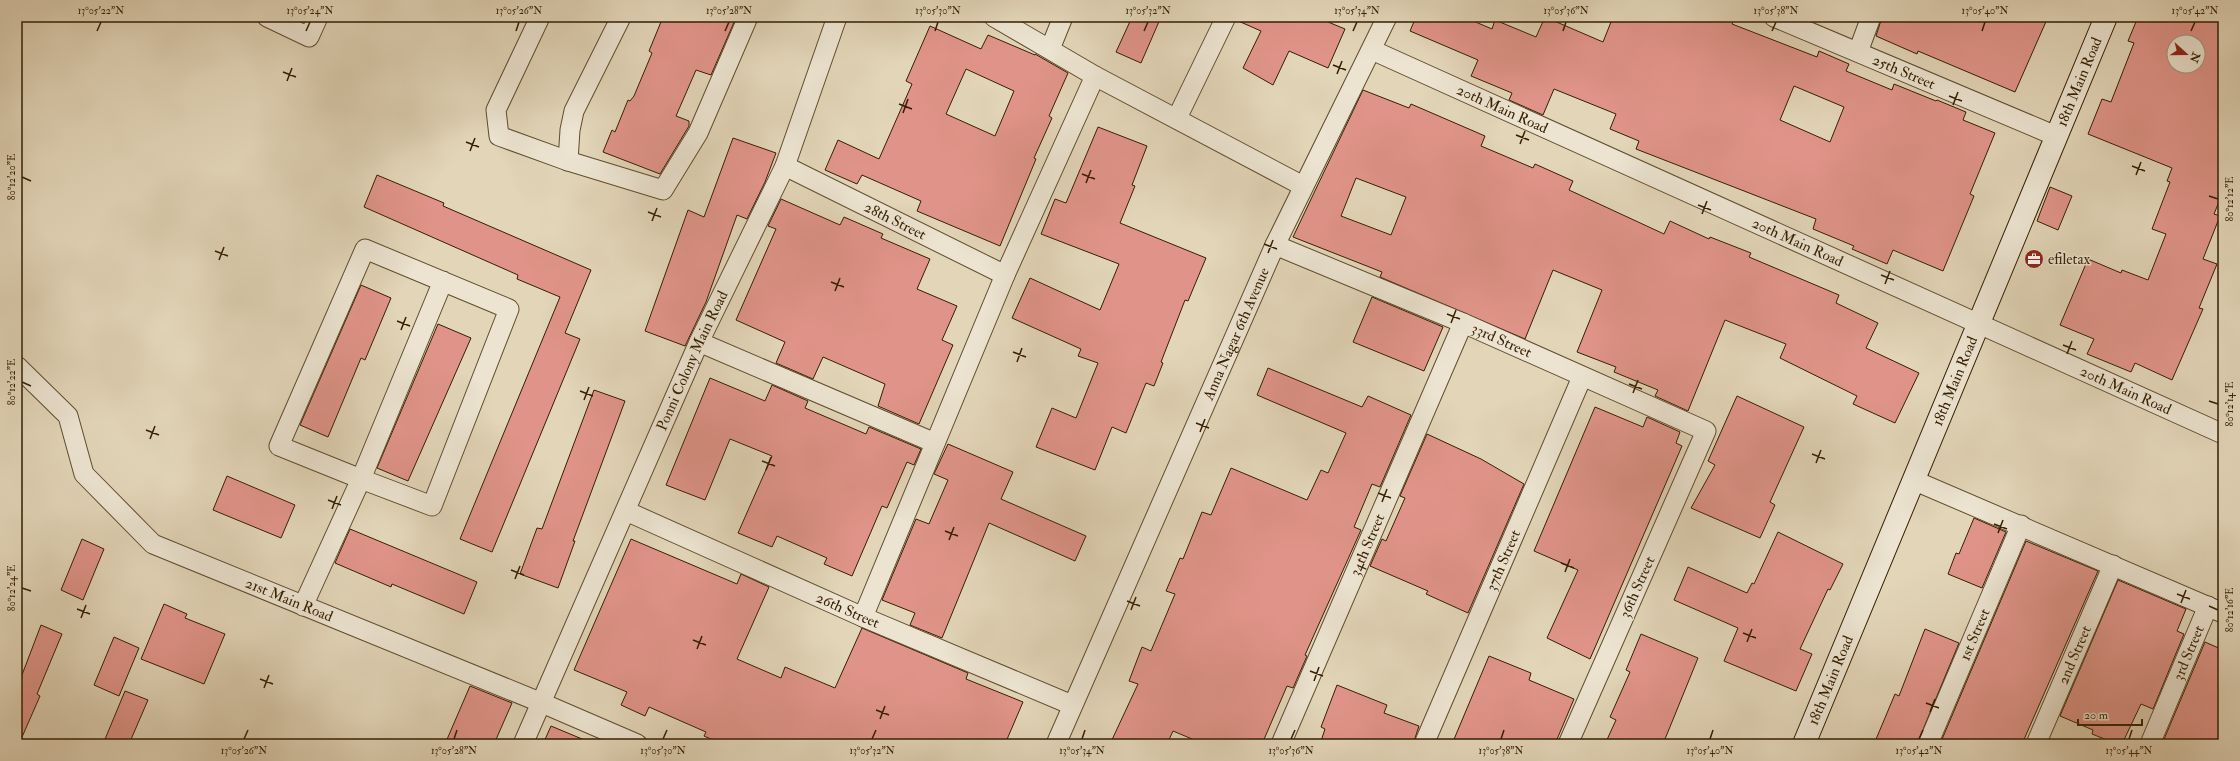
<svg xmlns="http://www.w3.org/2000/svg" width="2240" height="761" font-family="'IM FELL Double Pica',serif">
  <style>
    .building { fill: #e09489; stroke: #351e00; fill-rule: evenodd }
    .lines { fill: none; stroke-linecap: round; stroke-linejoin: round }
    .street-casing { stroke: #604c2e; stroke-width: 21 }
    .secondary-casing { stroke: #351e00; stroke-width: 24 }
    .street { stroke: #ece4d1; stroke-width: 19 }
    .secondary { stroke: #ece4d1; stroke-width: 22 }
    .ticks { fill: none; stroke: #351e00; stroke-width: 1.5 }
    .labels { text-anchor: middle; stroke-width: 3; stroke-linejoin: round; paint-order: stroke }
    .street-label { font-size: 15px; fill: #351e00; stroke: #ece4d1 }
    .poi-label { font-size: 15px; fill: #351e00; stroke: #ece4d1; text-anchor: start }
    .neatline { fill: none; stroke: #351e00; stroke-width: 1.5 }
    .ticks-label { font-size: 10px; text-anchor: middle; fill: #351e00 }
  </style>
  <rect width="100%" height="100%" fill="#e2d5b8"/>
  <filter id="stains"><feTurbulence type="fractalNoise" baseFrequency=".005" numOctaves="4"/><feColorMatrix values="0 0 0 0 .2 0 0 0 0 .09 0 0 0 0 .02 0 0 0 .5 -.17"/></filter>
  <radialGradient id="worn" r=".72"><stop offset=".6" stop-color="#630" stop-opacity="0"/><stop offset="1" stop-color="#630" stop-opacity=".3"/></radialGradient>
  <path class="building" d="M663,17H727L735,20L711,75L696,70L676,116L689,121V126L660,174L603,152L612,130L615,132L628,100L630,101L634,96L652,53L649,51Z
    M1132,17H1161L1141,63L1116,52Z
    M1237,17H1316L1345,29L1328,68L1289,51L1273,85L1243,68L1261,31L1236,20Z
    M1416,17H1464L1492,29L1495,20L1536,37L1545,17L1603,42L1613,17H1735L1732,24L1817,57L1819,51L1849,64L1846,71L1892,90L1894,84L1936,101L1937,100L1966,112L1963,120L1995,133L1970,194L1974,196L1943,271L1893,250L1887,264L1852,249L1854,246L1813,229L1816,219L1636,149L1639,141L1610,129L1616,114L1554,89L1543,115L1509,100L1512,93L1471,76L1478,60L1410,31ZM1794,86L1844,107L1830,142L1780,120Z
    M1882,17H2048L2015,92L1918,51L1917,54L1876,36Z
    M2138,17H2223V192L2214,214L2220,216L2203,259L2217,264L2199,308L2203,309L2172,380L2135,363L2131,372L2087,354L2094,339L2060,325L2088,259L2121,273L2122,270L2148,280L2166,234L2152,229L2170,182L2167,181L2172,168L2088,134L2102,99L2111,102L2134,43L2128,41ZM2174,42H2198V66H2174Z
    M930,26L981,49L988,35L1035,55V54L1068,73L1049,116L1052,118L1034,158L1036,159L1000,246L917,211L921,201L862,175L857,184L825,170L838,140L879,159L912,84L906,81ZM966,69L1014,91L995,136L946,114Z
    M1363,90L1409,108L1411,104L1485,136L1481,146L1533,168L1535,164L1573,181L1569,190L1664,234L1670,221L1709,239L1710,237L1751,253L1749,257L1839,295L1836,303L1878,323L1866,348L1919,373L1895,423L1853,404L1857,396L1780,358L1786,344L1725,320L1688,411L1655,396L1658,390L1614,372L1616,367L1577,352L1602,290L1553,270L1525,339L1380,277L1382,272L1293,237ZM1356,178L1406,197L1391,235L1341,216Z
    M1098,127L1147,146L1132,185L1135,186L1120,223L1206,258L1188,301L1185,300L1161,362L1163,363L1154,386L1146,383L1126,433L1112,427L1095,470L1036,447L1052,408L1076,418L1098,363L1078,356L1081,349L1012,318L1030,278L1100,310L1119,264L1041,234L1055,199L1066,203Z
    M733,138L776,153L765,182L747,219L737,215L706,302L685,346L645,331L688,210L704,217Z
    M377,175L444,203L443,206L591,270L565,333L580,339L492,552L460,539L560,297L517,279L518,275L364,207Z
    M2050,187L2072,196L2058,230L2037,221Z
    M781,199L840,225L844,217L883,234L881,238L930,259L917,289L957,306L942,340L953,345L919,424L878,406L885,384L823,357L813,379L776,363L785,342L736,320L776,229L768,226Z
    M361,285L391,298L365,360L361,358L328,437L300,425Z
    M1372,297L1443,327L1424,371L1353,342Z
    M438,324L471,338L408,481L377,468Z
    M1268,368L1362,407L1368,396L1411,415L1380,487L1372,484L1354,527L1361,530L1305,655L1307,656L1293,688L1287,686L1262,744H1204L1173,731L1167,744H1110L1138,684L1129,681L1142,647L1151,651L1175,594L1166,591L1180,558L1183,559L1202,512L1211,515L1231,468L1307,500L1321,470L1328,473L1346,433L1257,395Z
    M710,378L765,401L772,385L808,401L805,408L866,434L869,427L921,449L914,465L907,462L887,508L882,506L852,576L824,564L827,558L777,536L772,547L738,533L772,456L730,439L705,500L666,485Z
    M594,390L625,401L573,541H575L558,588L520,574L537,528L542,529Z
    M1737,396L1804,427L1770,502L1775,505L1760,538L1691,508L1715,465L1708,461Z
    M1595,407L1643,427L1647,417L1680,432L1676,443L1682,446L1590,659L1547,638L1578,570L1534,551Z
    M1427,434L1481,459L1524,484L1468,613L1426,594L1428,591L1370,566L1382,539L1386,541L1405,498L1400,496Z
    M948,444L1013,472L1001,499L1086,536L1075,561L989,523L942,638L910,625L915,613L882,600L916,519L929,524L948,480L934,474Z
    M227,476L295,505L281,538L213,510Z
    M1974,518L2006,532L1982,588L1948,574L1956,553L1959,554Z
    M350,529L477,582L464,614L392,584L391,587L335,563Z
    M1778,532L1843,564L1830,590L1828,589L1800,649L1812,654L1796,691L1724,661L1738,628L1674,600L1688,567L1747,593L1752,583L1754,584Z
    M82,539L104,549L83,600L61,590Z
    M631,539L737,584L741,574L769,587L737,659L781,678L785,667L835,688L862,628L968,673L966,679L1023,702L1005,744H722L704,736L706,732L649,707L645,716L621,705L627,692L574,670Z
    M2026,541L2098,571L2022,744H1940Z
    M2118,580L2186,609L2177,631L2184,634L2153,709L2141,704L2122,744H2117L2092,734L2093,730L2060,716Z
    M164,604L187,614L185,618L225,634L204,684L141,659Z
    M41,625L62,634L37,694L40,696L19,744H17V688Z
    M1925,629L1959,643L1917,744H1874L1895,694L1899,696Z
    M1641,634L1698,658L1663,744H1605L1616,720L1610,717L1630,672L1626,670Z
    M114,637L139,648L119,696L94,685Z
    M2205,642L2223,650V744H2162Z
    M1489,656L1531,673L1529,680L1574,699L1555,744H1452Z
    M1337,685L1387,705L1384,713L1419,726L1413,744H1320L1325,729L1321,727Z
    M470,686L512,703L494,744H445Z
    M125,691L148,700L129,744H103Z
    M551,726L594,744H543Z"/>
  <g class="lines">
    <g class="street-casing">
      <g id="street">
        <path d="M267,17L309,37L318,17"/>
        <path d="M540,17L496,110L499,136L568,161L663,190L698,133L748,17"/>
        <path d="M994,17L1095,76L1303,186"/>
        <path id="s1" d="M1774,17L2056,136"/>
        <path d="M1050,49L1063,17"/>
        <path id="s2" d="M1372,50L2223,434"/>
        <path d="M1858,52L1871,17"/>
        <path d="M1177,118L1226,17"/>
        <path d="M568,161L570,130L574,111L621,17"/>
        <path id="s3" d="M785,166L1005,275"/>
        <path id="s4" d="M1275,245L1463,323L1706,431L1568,744"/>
        <path d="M699,342L935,443"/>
        <path id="s5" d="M17,366L68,416L84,474L153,544L542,703L637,744"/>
        <path d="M1913,480L2223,613"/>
        <path id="s6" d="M626,511L863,617L1072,705"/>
        <path d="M303,606L361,479L432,506L509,309L365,249L279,446L361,479L443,281"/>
        <path d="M863,617L1005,275L1095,76"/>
        <path id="s7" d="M523,744L699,342L785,166L837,17"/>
        <path id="s8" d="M1056,744L1275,245L1387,17"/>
        <path id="s9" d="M1281,744L1463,323"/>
        <path id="s10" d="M1424,744L1582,377"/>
        <path id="s11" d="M1928,744L2021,525"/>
        <path id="s12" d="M2036,744L2113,565"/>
        <path id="s13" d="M2150,744L2208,606"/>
      </g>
    </g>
    <g class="secondary-casing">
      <g id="secondary">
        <path id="s14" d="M1804,744L2106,17"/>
      </g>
    </g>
    <use href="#street" class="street"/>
    <use href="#secondary" class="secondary"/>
  </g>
  <path class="ticks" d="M97,31L101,22M306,31L310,22M516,31L519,22M725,31L729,22M935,31L938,22M1144,31L1148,22M1353,31L1357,22M1563,31L1566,22M1772,31L1776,22M1982,31L1985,22M2191,31L2195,22M1333,65L1346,70M283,72L296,77M1337,74L1342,61M287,81L292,68M1949,96L1962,101M899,104L912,109M1953,105L1958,92M903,113L908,99M1516,135L1529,140M466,142L479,147M1520,144L1525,131M470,151L475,138M2132,166L2145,171M1082,174L1095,179M2136,175L2141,162M22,177L31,181M1086,183L1091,170M2209,196L2218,199M1698,205L1711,210M648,212L661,217M1702,214L1707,201M652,221L657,208M1264,244L1277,249M215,251L228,256M1268,253L1273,240M219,260L224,247M1881,275L1894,280M831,282L844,287M1885,284L1890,271M835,291L840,278M1447,314L1460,319M397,321L410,326M1451,323L1456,310M401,330L406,317M2063,345L2076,350M1013,352L1026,357M2067,354L2072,341M1017,362L1022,348M22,382L31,386M1629,384L1642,389M580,391L593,396M1633,393L1638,380M584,400L589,387M2209,401L2218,404M1196,423L1209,428M146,430L159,435M1200,432L1205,419M150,439L155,426M1812,454L1825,459M762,461L775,466M1816,463L1821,450M766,470L771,457M1378,493L1391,498M328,500L341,505M1382,502L1387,489M332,509L337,496M1994,524L2007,529M945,531L958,536M1998,533L2003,520M949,540L954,527M1561,563L1574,568M511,570L524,575M1565,572L1570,559M515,579L520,566M22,588L31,591M2177,594L2190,599M1127,601L1140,606M2181,603L2186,590M2209,606L2218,610M77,609L90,614M1131,610L1136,597M81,618L86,605M1743,633L1756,638M693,640L706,645M1747,642L1752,629M697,649L702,636M1310,671L1323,676M260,679L273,684M1314,681L1319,667M264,688L269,675M1926,703L1939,708M876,710L889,715M1930,712L1935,699M880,719L885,706M244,739L248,730M454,739L457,730M663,739L667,730M872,739L876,730M1082,739L1085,730M1291,739L1295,730M1501,739L1504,730M1710,739L1713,730M1919,739L1923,730M2129,739L2132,730"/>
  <defs>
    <g id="office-disc" transform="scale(1)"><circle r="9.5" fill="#8f2418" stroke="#ece4d1"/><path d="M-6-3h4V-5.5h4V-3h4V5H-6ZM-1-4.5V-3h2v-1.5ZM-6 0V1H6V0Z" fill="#fff"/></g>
  </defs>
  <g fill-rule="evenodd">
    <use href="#office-disc" x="2034" y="259"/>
  </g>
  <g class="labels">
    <g class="street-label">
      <text dy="5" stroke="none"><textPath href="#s1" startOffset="141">25th Street</textPath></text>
      <text dy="5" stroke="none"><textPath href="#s14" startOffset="717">18th Main Road</textPath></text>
      <text dy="5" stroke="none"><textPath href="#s2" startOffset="143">20th Main Road</textPath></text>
      <text dy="5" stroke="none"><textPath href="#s3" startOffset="123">28th Street</textPath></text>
      <text dy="5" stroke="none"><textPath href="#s2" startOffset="467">20th Main Road</textPath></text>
      <text dy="5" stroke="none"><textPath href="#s8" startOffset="448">Anna Nagar 6th Avenue</textPath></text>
      <text dy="5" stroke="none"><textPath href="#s4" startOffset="246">33rd Street</textPath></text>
      <text dy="5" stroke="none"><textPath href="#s7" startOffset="419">Ponni Colony Main Road</textPath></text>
      <text dy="5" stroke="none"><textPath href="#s14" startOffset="393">18th Main Road</textPath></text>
      <text dy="5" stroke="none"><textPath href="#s2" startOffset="827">20th Main Road</textPath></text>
      <text dy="5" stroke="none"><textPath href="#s9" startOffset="217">34th Street</textPath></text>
      <text dy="5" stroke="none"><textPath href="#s10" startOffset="200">37th Street</textPath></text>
      <text transform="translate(1637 587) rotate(-66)" y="5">36th Street</text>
      <text dy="5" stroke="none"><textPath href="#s5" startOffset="377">21st Main Road</textPath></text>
      <text dy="5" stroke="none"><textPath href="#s6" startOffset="243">26th Street</textPath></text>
      <text dy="5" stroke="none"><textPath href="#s11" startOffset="119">1st Street</textPath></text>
      <text dy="5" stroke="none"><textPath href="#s13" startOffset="99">3rd Street</textPath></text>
      <text dy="5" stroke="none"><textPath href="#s12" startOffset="97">2nd Street</textPath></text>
      <text dy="5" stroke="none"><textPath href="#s14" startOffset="69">18th Main Road</textPath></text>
    </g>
    <g class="poi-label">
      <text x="2048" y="264">efiletax</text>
    </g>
  </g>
  <rect width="2240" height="761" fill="none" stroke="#e2d5b8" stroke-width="44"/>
  <g transform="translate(2186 54) rotate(111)"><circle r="19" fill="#ece4d1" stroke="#a3957d"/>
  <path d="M0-3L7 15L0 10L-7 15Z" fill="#8f2418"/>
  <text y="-6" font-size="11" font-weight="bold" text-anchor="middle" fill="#351e00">N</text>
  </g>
  <path d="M2078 719v6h64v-6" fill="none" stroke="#351e00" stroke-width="2"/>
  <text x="2084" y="719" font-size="12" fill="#351e00" stroke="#ece4d1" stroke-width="3" paint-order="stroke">20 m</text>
  <rect x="22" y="22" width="2196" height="717" class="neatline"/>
  <g class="ticks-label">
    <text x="101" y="14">13°05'22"N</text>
    <text x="310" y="14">13°05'24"N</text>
    <text x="519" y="14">13°05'26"N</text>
    <text x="729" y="14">13°05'28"N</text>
    <text x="938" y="14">13°05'30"N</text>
    <text x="1148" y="14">13°05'32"N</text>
    <text x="1357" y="14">13°05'34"N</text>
    <text x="1566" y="14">13°05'36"N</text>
    <text x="1776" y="14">13°05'38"N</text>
    <text x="1985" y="14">13°05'40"N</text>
    <text x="2195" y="14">13°05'42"N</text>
    <text transform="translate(11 177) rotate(-90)" y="4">80°12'20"E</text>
    <text transform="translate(2229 199) rotate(-90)" y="4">80°12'12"E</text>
    <text transform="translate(11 382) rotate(-90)" y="4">80°12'22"E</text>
    <text transform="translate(2229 404) rotate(-90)" y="4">80°12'14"E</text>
    <text transform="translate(11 588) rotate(-90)" y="4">80°12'24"E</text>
    <text transform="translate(2229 610) rotate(-90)" y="4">80°12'16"E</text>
    <text x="244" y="754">13°05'26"N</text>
    <text x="454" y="754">13°05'28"N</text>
    <text x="663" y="754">13°05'30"N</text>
    <text x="872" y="754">13°05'32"N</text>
    <text x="1082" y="754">13°05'34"N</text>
    <text x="1291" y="754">13°05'36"N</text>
    <text x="1501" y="754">13°05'38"N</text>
    <text x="1710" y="754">13°05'40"N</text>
    <text x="1919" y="754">13°05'42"N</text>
    <text x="2129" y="754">13°05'44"N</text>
  </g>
  <rect width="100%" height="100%" filter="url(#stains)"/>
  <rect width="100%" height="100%" fill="url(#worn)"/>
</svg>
